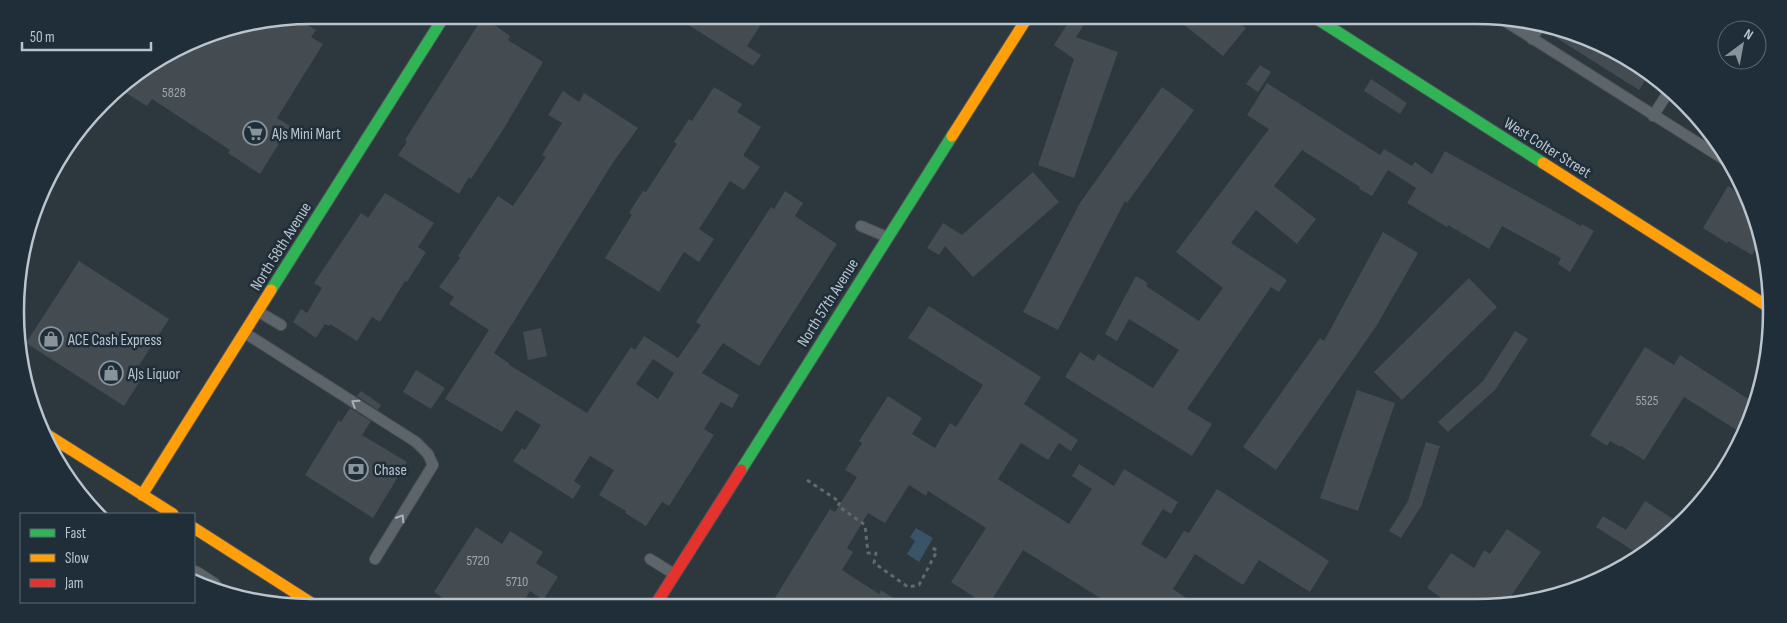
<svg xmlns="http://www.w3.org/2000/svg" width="1787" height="623" font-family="'Sofia Sans Condensed',sans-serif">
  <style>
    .water { fill: #395467 }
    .building { fill: #444c52; fill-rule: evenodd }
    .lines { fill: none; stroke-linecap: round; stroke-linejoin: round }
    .lane-casing { stroke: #4c5358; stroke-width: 12 }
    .street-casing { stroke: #4c5358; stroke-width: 22 }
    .fast-casing { stroke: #4c5358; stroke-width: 13 }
    .slow-casing { stroke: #4c5358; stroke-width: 13 }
    .jam-casing { stroke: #4c5358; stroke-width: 13 }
    .path { stroke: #62696e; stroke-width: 3; stroke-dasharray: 4 4; stroke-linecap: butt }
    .lane { stroke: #5e656a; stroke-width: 10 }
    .street { stroke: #5e656a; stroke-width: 20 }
    .fast { stroke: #30b455; stroke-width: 11 }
    .slow { stroke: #ff9f0a; stroke-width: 11 }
    .jam { stroke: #e5322d; stroke-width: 11 }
    .oneway { stroke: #a7b1b9 }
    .labels { text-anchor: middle; stroke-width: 5; stroke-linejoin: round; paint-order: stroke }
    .number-label { font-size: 14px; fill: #9ca6ae }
    .poi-label { font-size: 16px; fill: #b9c4cd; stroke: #202e39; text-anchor: start }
    .street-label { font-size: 16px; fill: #b9c4cd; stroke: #202e39 }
    .rim { fill: none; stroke: #b9c4cd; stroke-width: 2.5 }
  </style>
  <rect width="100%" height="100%" fill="#2d373e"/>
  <path class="water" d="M916,528L933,538L919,562L907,554L915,541L910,537Z"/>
  <path class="building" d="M673,15H767L747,46L761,55L753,66Z
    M1073,15H1090L1076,37L1118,52L1074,178L1038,165L1074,59L1054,45Z
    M1172,15H1243L1237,21L1246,28L1223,56Z
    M483,17L510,36L508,40L543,62L506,125L471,179L469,177L459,194L398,155L407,142L405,140Z
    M296,18L316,30L311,37L323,44L277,118L290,126L260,174L228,153L230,150L152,99L147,106L118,88L198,37Z
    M1559,29L1619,58L1650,73L1639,90L1555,37Z
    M1260,65L1271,72L1258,92L1246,84Z
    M1371,79L1407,103L1400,114L1364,91Z
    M1267,83L1380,155L1384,149L1412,166L1415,162L1432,174L1445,151L1581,226L1582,224L1594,231L1570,272L1558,264L1561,258L1502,226L1489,249L1448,225L1447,227L1407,203L1416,188L1388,170L1372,196L1359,189L1360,187L1302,150L1274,186L1316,219L1297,244L1256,210L1231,243L1287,280L1279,292L1271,287L1187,409L1212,424L1192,456L1065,377L1080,352L1094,361L1098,354L1153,388L1179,350L1129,319L1117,341L1105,334L1136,276L1148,283L1146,286L1199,321L1223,288L1176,252L1269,129L1247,115Z
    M714,87L742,104L737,112L761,127L744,154V156L760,167L744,190L730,181L699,229L714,239L699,262L684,252L659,292L605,258L632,215L629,213L643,191L646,192L677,144L674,142L689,119L692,121Z
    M1162,87L1194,110L1127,203L1125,201L1058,330L1023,312L1080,203Z
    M563,91L579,102L584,93L638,128L614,161L494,353L510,364H508L587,413L631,347L635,350L644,336L678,358L701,325L696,322L771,207L774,209L785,191L803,203L795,216L837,244L759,366L723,343L702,373L739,395L732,408L721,402L704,429L714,435L669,506L662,502L646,526L625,513L626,511L599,495L614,470L590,456L574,481L581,486L573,499L513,461L522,448L525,450L541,425L516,410L502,432L445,399L489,330L449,304L454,297L439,287L460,258L458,256L498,196L513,206L546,157L542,155L562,123L548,115ZM653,359L674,373L658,399L636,384Z
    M1033,172L1059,202L973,277L945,246L939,255L927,248L943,223L962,235Z
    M1728,186L1743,196L1759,243L1752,255L1728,241L1727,243L1703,228Z
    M385,193L434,223L418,247L426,252L407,282L405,281L380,322L372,317L357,341L330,324L329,326L325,324L316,338L293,322L301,309L307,313L322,288L314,283L361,213L368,218Z
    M1383,232L1418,253L1377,325L1276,470L1243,447L1320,338L1324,341Z
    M79,261L169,319L134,373L142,378L124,406L26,343Z
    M1469,278L1497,307L1402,400L1374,372Z
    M929,306L1041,377L1024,404L1078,440L1071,451L1059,443L1048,460L1021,443L998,479L1069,524L1092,489L1072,476L1079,464L1114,486L1124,469L1178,502L1171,514L1163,509L1141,544L1166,559L1184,531L1189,533L1217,489L1329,561L1310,592L1259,560L1243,585L1195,554L1173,589L1198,606H1113L1023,550L988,606L951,582L986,528L928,491L926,496L909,485L885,523L868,513L847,548L853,552L842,570L879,594L881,590L906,607H784L773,601L830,509L835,512L857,477L845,470L862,443L859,441L888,396L922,418L912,434L935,448L950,423L956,427L983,385L908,338Z
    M541,328L547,356L528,360L523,332Z
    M1515,331L1528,339L1495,390L1448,432L1438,422L1483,381Z
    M1645,347L1674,365L1680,355L1756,404L1743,434L1684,397L1644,460L1621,446L1620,447L1610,441L1607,446L1590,435Z
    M416,370L445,388L431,409L403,392Z
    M1357,390L1395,403L1358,511L1320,498Z
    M361,391L381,405L378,410L357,396Z
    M350,408L371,421L362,435L407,462L373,518L305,475L339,420L341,422Z
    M1426,442L1440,446L1422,505L1401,538L1389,531L1408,501Z
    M1645,501L1678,522L1669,536L1640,555L1596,527L1603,516L1626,530Z
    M476,527L502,544L510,531L543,552L536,563L558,577L543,600L530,591L520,608H458L434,592Z
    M1507,529L1541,552L1505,605L1453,606L1427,588L1451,553L1474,568L1484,550L1490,554Z"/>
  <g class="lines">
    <g class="lane-casing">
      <path id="lane" d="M383,15L390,19
        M1500,18L1733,165
        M1532,39L1541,24
        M1653,116L1669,91
        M861,226L887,237
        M259,312L281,325
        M245,333L416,442L428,454L433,465L375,559
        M650,559L674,574"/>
    </g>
    <g class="street-casing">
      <path id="street" d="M194,576L211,587"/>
    </g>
    <g class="fast-casing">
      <path id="fast" d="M1311,15L1543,163
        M271,290L445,15
        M741,470L952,136"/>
    </g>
    <g class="slow-casing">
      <path id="slow" d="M952,136L1029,15
        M1543,163L1767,306
        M46,434L173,514
        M142,495L271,290
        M194,528L319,608"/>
    </g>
    <g class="jam-casing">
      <path id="jam" d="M654,607L741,470"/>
    </g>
    <path class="path" d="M807,480L840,502L838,506L865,525L868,553H876L874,563L908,587L919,585L937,551L932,547"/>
    <use href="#lane" class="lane"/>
    <use href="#street" class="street"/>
    <use href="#fast" class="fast"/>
    <use href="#slow" class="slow"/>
    <use href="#jam" class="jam"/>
  </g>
  <defs><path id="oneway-chevron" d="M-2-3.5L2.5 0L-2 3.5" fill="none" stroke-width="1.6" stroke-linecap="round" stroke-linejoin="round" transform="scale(1.25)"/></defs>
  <g class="oneway">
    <use href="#oneway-chevron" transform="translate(355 403) rotate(-147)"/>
    <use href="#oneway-chevron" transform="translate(401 518) rotate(-58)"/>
  </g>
  <defs>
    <g id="supermarket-ring" transform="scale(1.25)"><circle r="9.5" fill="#202e39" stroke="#88939b" stroke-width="1.5"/><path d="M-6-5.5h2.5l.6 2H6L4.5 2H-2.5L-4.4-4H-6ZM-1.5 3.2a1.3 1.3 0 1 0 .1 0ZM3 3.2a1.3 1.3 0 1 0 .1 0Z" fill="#88939b"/></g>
    <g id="shop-ring" transform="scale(1.25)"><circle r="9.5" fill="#202e39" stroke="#88939b" stroke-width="1.5"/><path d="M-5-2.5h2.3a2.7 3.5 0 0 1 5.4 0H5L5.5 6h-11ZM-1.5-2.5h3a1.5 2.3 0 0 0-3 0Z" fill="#88939b"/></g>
    <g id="bank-ring" transform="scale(1.25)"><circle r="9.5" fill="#202e39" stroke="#88939b" stroke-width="1.5"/><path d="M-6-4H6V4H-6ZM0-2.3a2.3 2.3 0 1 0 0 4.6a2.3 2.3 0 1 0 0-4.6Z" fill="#88939b"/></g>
  </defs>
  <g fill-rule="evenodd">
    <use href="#supermarket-ring" x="255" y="133"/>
    <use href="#shop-ring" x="51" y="339"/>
    <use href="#shop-ring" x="111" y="373"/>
    <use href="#bank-ring" x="356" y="469"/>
  </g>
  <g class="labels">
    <g class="number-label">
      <text x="174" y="97">5828</text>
      <text x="1647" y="405">5525</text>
      <text x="478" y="565">5720</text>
      <text x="517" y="586">5710</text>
    </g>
    <g class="poi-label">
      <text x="272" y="139">AJs Mini Mart</text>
      <text x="68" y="345">ACE Cash Express</text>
      <text x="128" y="379">AJs Liquor</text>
      <text x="374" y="475">Chase</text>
    </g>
    <g class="street-label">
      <text transform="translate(1548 147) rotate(32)" y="6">West Colter Street</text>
      <text transform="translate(280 246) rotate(-58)" y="6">North 58th Avenue</text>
      <text transform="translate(827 302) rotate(-58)" y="6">North 57th Avenue</text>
    </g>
  </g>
  <path d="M0 0H1787V623H0ZM311 24H1476A287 287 0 0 1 1763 311V312A287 287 0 0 1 1476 599H311A287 287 0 0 1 24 312V311A287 287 0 0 1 311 24Z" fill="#202e39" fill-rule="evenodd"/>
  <path class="rim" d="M311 24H1476A287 287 0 0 1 1763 311V312A287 287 0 0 1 1476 599H311A287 287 0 0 1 24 312V311A287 287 0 0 1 311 24Z"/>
  <rect x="20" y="513" width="175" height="90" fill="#202e39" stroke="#5d6a74"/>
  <rect x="30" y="529" width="25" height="8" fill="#30b455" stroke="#5d6a74"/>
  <text x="65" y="538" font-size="15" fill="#b9c4cd">Fast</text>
  <rect x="30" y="554" width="25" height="8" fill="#ff9f0a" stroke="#5d6a74"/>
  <text x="65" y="563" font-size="15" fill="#b9c4cd">Slow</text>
  <rect x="30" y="579" width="25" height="8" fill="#e5322d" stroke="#5d6a74"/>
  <text x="65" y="588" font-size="15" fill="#b9c4cd">Jam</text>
  <g transform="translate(1742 45) rotate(32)"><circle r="24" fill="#202e39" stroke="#5d6a74"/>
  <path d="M0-4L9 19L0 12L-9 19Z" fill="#88939b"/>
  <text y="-8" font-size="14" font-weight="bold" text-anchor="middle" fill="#b9c4cd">N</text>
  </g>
  <path d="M22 42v8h129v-8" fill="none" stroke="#b9c4cd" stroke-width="2.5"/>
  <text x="30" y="42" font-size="15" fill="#b9c4cd" stroke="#202e39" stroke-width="4" paint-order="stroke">50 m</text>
</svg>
